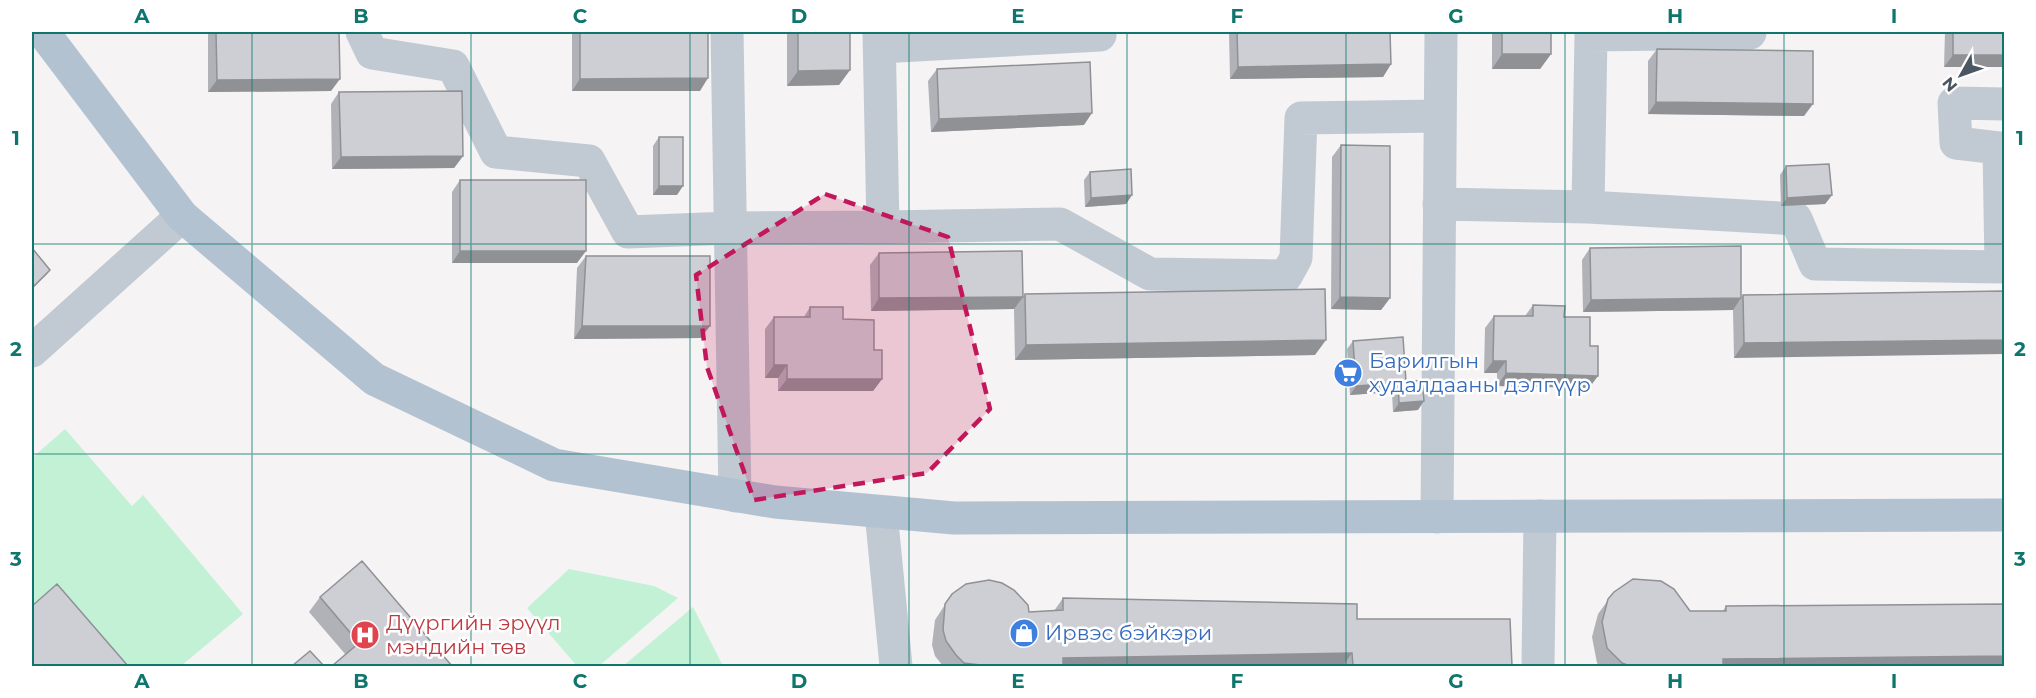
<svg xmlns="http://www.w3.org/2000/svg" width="2036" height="698" font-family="Montserrat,sans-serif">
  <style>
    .green { fill: #c3f1d5 }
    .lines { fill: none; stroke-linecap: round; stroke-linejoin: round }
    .minor { stroke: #c1cad2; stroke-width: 33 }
    .major { stroke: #b3c2d1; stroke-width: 33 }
    .wall { fill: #b0b2b7 }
    .shaded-wall { fill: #909195 }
    .building { fill: #cdcfd5; stroke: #909195; stroke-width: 1.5 }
    .marked { fill: #c2185b; fill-opacity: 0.2; stroke: #c2185b; stroke-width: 4.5; stroke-dasharray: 12 8; stroke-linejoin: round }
    .grid { fill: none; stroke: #0f766e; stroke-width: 1.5; stroke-opacity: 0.55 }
    .labels { text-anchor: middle; stroke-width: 5; stroke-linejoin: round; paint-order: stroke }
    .shop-label { font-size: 21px; fill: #366cbe; stroke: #fff; text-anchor: start }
    .health-label { font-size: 21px; fill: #be3a42; stroke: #fff; text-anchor: start }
    .neatline { fill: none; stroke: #0f766e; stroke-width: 2 }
    .grid-label { font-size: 20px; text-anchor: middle; font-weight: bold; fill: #0f766e }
  </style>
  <rect width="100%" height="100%" fill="#f5f3f3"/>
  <path class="green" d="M65,429L132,506L143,495L243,614L181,666H121L32,609V458Z
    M569,569L654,586L678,598L599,666H577L527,608Z
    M693,607L723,666H623Z"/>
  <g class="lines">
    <path class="minor" d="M362,32L372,53L453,66L496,152L589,161L628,232L730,228L883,227L879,32
      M727,32L735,496
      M1591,32V35L1750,33
      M1591,35L1588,207L1796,219L1815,264L2001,267L1999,148L1956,143L1954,103L2004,104
      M880,47L1100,35
      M1439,204L1588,207
      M883,227L1060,224L1150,274L1286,276L1296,258L1301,118L1440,116
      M32,351L182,216
      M881,512L896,666
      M1437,517L1441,32
      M1538,666L1540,516"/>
    <path class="major" d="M43,32L182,216L374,379L554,465L775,502L954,518L2004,515"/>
  </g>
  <path class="wall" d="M208,32H339L331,91L208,92Z
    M572,32H708L700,91H572Z
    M787,32H850V70L839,85L787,86Z
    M1229,32H1390L1391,64L1383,77L1230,79Z
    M1492,32H1551V54L1540,69H1492Z
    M1945,32H2004L1944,67Z
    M1657,49L1804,116L1648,114V61Z
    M937,69L1084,125L931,132L928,81Z
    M339,92L463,156L454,168L332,169L331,104Z
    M659,137L677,195H653V146Z
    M1341,145L1390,298L1381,310L1331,309L1332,157Z
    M1786,166L1832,195L1825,204L1781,206L1780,175Z
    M1090,172L1132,195L1126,204L1085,207L1084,180Z
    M460,180L577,263H452V192Z
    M1590,248L1741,298L1743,295L2004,291L1734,358L1733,310L1583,312L1582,260Z
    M879,253L1023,297L1025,294L1315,355L1015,360L1014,309L871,311L870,265Z
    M586,256L701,338L574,339L577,268Z
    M1533,305L1564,317L1589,388L1497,386V373H1484L1485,328L1494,316H1525Z
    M810,307L843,319L874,350L882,379L873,391H778V378H765V329L774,317H804Z
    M1353,341L1406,382L1418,410L1393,412L1392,392L1350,395L1347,349Z
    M1614,592L1690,611H1723L1726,606L2004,666H1600L1597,663L1592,637L1598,614Z
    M952,594L1029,612L1054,611L1063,598L1357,619L1512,666H943L935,656L932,645L935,620Z
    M320,597L452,666L346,655L309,612Z"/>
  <path class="shaded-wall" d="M1502,54H1551L1540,69H1492Z
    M1953,55H2004V67H1944Z
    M1391,64L1383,77L1230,79L1238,67Z
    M850,70L839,85L787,86L798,71Z
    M708,78L700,91H572L580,79Z
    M340,79L331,91L208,92L217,80Z
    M1656,102L1813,104L1804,116L1648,114Z
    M1092,113L1084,125L931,132L939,119Z
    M463,156L454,168L332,169L341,157Z
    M659,186H683L677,195H653Z
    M1132,195L1126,204L1085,207L1091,198Z
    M1832,195L1825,204L1781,206L1787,198Z
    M460,251H586L577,263H452Z
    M50,270L47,274L32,289V288Z
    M1023,297L1014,309L871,311L879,298Z
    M1340,297L1390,298L1381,310L1331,309Z
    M1741,298L1733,310L1583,312L1591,300Z
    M582,326H710L701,338L574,339Z
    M1326,340L1315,355L1015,360L1026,345Z
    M2004,340V354L1734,358L1744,343Z
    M1493,361H1506L1497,373H1484Z
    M774,365H787L778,378H765Z
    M1506,373L1598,376L1589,388L1497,386Z
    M787,379H882L873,391H778Z
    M1398,383L1392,392L1350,395L1356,386Z
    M1424,401L1418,410L1393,412L1399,403Z
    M1352,653L1343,666H1057L1063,658Z
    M2004,656V666H1718L1723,659Z
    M964,663L988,666H962Z"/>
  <path class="building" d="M216,32H339L340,79L217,80Z
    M580,32H708V78L580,79Z
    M798,32H850V70L798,71Z
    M1237,32H1390L1391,64L1238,67Z
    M1502,32H1551V54H1502Z
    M1953,32H2004V55H1953Z
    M1657,49L1813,51V104L1656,102Z
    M1090,62L1092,113L939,119L937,69Z
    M462,91L463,156L341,157L339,92Z
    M659,137H683V186H659Z
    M1341,145L1390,146V298L1340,297Z
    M1829,164L1832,195L1787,198L1786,166Z
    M1131,169L1132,195L1091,198L1090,172Z
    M460,180H586V251H460Z
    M1741,246V298L1591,300L1590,248Z
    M32,248L50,270L32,288Z
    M1022,251L1023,297L879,298V253Z
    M586,256H710V326H582Z
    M1325,289L1326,340L1026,345L1025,294Z
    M2004,291V340L1744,343L1743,295Z
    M1533,305L1565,306L1564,317H1590V346H1598V376L1506,373V361H1493L1494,316H1533Z
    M810,307H843V319L874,320V350H882V379H787V365H774V317H810Z
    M1403,337L1406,382L1422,380L1424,401L1399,403L1398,383L1356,386L1353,341Z
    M362,561L452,666H332L359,643L320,597Z
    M1633,579L1661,581L1674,589L1690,611H1726V606L2004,604V656L1723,659V666H1630L1622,663L1607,648L1602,622L1608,599L1614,592Z
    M989,580L1002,583L1014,590L1028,605L1029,612L1063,610V598L1357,604V619H1510L1512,666H1353L1352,653L1063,658V666H988L964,663L956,655L946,641L943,630L945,604L952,594L966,584Z
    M57,584L128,666H32V606Z
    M310,651L324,666H292Z"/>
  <path class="marked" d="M825,194L948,237L990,409L927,473L754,500L707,367L696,275Z"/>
  <path class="grid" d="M252,32V666M471,32V666M690,32V666M909,32V666M1127,32V666M1346,32V666M1565,32V666M1784,32V666M32,244H2004M32,454H2004"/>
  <defs>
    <g id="supermarket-disc" transform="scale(1.5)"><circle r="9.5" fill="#3f7fe0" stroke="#fff"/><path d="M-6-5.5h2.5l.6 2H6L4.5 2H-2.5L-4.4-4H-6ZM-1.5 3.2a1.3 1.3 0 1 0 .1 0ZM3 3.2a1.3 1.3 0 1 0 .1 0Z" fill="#fff"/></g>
    <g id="shop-disc" transform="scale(1.5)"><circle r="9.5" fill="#3f7fe0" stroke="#fff"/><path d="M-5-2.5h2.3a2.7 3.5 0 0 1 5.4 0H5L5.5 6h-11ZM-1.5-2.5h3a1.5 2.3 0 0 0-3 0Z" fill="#fff"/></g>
    <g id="hospital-disc" transform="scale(1.5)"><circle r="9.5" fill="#e0444e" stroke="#fff"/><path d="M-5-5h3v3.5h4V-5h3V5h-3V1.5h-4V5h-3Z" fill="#fff"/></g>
  </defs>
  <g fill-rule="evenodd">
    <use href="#supermarket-disc" x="1348" y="373"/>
    <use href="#shop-disc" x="1024" y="633"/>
    <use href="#hospital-disc" x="365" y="635"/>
  </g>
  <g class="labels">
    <g class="shop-label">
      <text x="1369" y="368">Барилгын<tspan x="1369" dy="24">худалдааны дэлгүүр</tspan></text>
      <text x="1045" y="640">Ирвэс бэйкэри</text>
    </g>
    <g class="health-label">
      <text x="386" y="630">Дүүргийн эрүүл<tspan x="386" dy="24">мэндийн төв</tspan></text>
    </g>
  </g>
  <rect width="2036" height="698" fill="none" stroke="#ffffff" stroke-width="66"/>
  <g transform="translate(1961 75) rotate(230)" stroke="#ffffff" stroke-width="4.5" paint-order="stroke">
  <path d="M0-4.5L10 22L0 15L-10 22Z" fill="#4a5661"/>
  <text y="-9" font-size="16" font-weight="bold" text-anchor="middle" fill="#4a5661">N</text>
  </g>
  <rect x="33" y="33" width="1970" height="632" class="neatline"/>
  <g class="grid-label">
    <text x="142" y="23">A</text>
    <text x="361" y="23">B</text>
    <text x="580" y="23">C</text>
    <text x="799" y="23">D</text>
    <text x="1018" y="23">E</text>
    <text x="1237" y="23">F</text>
    <text x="1456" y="23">G</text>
    <text x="1675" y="23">H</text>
    <text x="1894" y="23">I</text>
    <text x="16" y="145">1</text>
    <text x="2020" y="145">1</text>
    <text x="16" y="356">2</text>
    <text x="2020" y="356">2</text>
    <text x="16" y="566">3</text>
    <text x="2020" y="566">3</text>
    <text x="142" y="688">A</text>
    <text x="361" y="688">B</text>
    <text x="580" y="688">C</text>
    <text x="799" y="688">D</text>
    <text x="1018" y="688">E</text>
    <text x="1237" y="688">F</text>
    <text x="1456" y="688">G</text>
    <text x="1675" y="688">H</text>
    <text x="1894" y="688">I</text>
  </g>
</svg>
